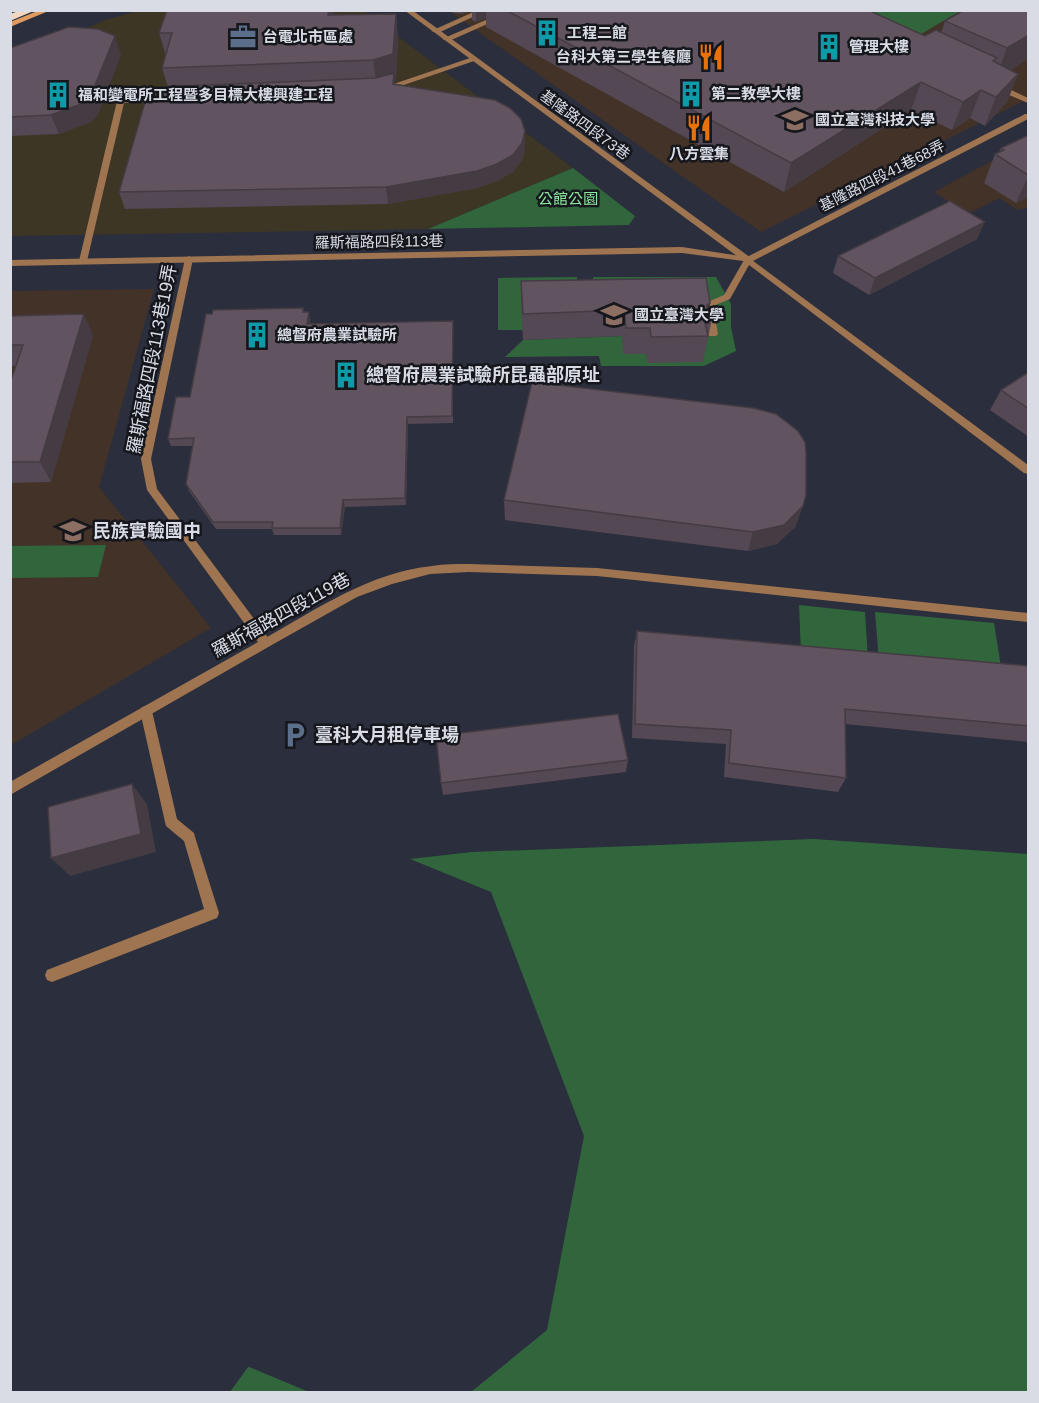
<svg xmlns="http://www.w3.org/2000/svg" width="1039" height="1403" font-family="Helvetica,'Noto Sans TC',sans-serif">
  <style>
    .industrial { fill: #3d3625 }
    .education { fill: #433228 }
    .green { fill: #31663d }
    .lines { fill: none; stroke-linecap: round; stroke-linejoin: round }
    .service { fill: #9f7551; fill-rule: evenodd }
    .minor { fill: #9f7551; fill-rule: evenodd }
    .tertiary { fill: #9f7551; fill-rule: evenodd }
    .secondary { fill: #df9b60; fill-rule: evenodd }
    .trunk { fill: #f2d8c2; fill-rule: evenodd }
    .wall { fill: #534853 }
    .shaded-wall { fill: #443b43 }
    .building { fill: #615460; stroke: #443b43; stroke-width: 1.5 }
    .labels { text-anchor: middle; stroke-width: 5; stroke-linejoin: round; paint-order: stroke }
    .far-poi-label { font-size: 15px; font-weight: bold; fill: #d9dce5; stroke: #15171d; text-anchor: start }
    .far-street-label { font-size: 15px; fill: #d9dce5; stroke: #15171d }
    .far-park-label { font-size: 15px; fill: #8ee9a0; stroke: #15171d }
    .street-label { font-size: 18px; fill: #d9dce5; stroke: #15171d }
    .poi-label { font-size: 18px; font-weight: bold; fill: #d9dce5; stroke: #15171d; text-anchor: start }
  </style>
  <rect width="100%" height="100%" fill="#2b2e3c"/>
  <path class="industrial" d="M138,11H364L573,168L428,229L11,236L10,64L105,20Z"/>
  <path class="education" d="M449,11H1028V99L761,232Z
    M1028,141V207L1018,210L999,198L968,214L934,192Z
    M154,289L99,487L211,628L11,745L10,291Z"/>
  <path class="green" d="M846,11H960L911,40Z
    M573,168L635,216L629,225L428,229Z
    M577,277L579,306L522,330H498V278Z
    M593,277H716L731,304V327L736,351L704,366H601L599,356L505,357L523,340L622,336L624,354H646L648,363L698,340L707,339L595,306Z
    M106,545L98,577L11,578V546Z
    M799,605L865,612L868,659L801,653Z
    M875,612L994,623L1002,673L879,661Z
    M814,839L1028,854V1392H471L547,1330L584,1136L491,892L410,859L472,852Z
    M248,1367H249L309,1392H230Z"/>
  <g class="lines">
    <path class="service" d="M478,10H488L438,33L431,31Z
      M509,10H519L449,41L442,39Z
      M470,58L477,60L386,91L379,89Z
      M995,85H1001L1028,98V103L995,89Z
      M177,97L178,99L174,101L124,103L87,261L83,264L80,263L79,261L117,101L121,99Z
      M748,257L1028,465V474L1024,473L749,265L730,299L713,306L718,334L716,336H704V332L708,331L703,304L724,295L744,260Z
      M469,564L597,568L1028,613V622L597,576L469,572L430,574L392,584L357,597L270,646H262L260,643L262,640C315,610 370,572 432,566C444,564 457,564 469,564Z
      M146,706L150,707L152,711L177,819L194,833L195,837L219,913L217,918L52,982L47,980L45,975L47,970L204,909L184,841L166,826L165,822L140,711L142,707Z"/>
    <path class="minor" d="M404,10H412L751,258V262H745Z
      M189,256L193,259L151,459L157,489L272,643L270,646L10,795V782L258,642L147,490L141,459L185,259Z"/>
    <path class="tertiary" d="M1025,114H1028V119L751,262L682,253L10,266V260L682,247L747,257Z"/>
    <path class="secondary" d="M40,10H51L10,27V22Z"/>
    <path class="trunk" d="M21,10H36L10,21V14Z"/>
  </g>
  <path class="wall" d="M334,10V15L396,14L398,40L396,80L395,81V84L525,131V148L522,160L513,172L497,181L477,188L388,204L125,209L119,192L158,102L168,87L162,68L166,56L159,33Z
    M449,10H472L463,14L454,13Z
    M472,10H868L925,36L941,33L945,21L1029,10V58L1011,70L1018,74L1007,102L985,126L970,118L952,130L911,110L784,192L486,27V18L476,22L472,20Z
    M10,48L121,55L98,114L91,122L59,134L10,136Z
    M1029,132V197L1016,203L984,183L995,154L999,153L1001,148L1027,136Z
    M977,239L869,295L833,273L838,256Z
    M521,281L710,303L709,311L713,314L703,362L647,363L646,354H623L622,336L523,340L521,307Z
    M303,308L304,312L310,319V324L453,321V423L408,424L406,505L345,507L341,535H274L272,529H216L189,491L186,484L192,446H171L168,439L190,397Z
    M10,316L93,335L51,482L10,483V383L16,366H10Z
    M1029,372V437L990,410L1001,390Z
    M504,500L796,526L777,544L748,551L505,520Z
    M637,631L1029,666V742L845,724L846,778L838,792L724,777L726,744L632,738L634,646Z
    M628,760L626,772L443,795L441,783Z"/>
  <path class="shaded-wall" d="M329,10H334L335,20L328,15Z
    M463,10H472L463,14Z
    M476,10H486V18L476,22Z
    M396,14L398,40L396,80L395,81L396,90L377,87L373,60Z
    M1029,35V58L995,81L1007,48Z
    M115,36L121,55L98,114L91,122L59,134L51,115Z
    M1018,74L1007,102L985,126L996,97Z
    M921,82L911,110L784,192L791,163Z
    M981,90L970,118L952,130L963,102Z
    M525,131V148L522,160L513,172L497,181L477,188L388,204L386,187Z
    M1029,175V197L1016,203Z
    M985,222L977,239L869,295L875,278Z
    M710,303L708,314H705L707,305Z
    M309,312L310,319L309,331L307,324Z
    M84,314L93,335L51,482L40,462Z
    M407,417L408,424L406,505L405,498Z
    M343,500L345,507L341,535L340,528Z
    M803,506L796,526L777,544L748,551L753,532Z
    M132,784L147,804L156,852L70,876L51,858Z"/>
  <path class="building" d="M167,10H329L328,15L396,14L393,54L373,60L162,68L172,33H159Z
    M506,10H868L925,36L936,30L997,58L993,61L1018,74L996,97L981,90L963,102L921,82L791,163Z
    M964,10H1029V35L1007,48L945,21Z
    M69,27L98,29L115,36L91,95L84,103L51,115L10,117V48Z
    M394,73L393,84L495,100L510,108L521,119L525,131L522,143L513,155L497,164L477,171L386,187L119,192L145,102H158L163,87L376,78Z
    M1029,135V175H1028L995,154L1004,150L1001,148Z
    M950,201L985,222L875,278L838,256Z
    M706,278L710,303L707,305V310L713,314H703L708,336L651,337L650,328H626L624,310L523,314L521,281Z
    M303,308V312H309L307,324L453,321L452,416L407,417L405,498L343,500L340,528H272L273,522H213L186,484L194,438L168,439L176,397H190L206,314H212L213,310Z
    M84,314L40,462H10V383L23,345H10V316Z
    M1029,372V409L1001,390Z
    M532,382L753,408L776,414L798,431L805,442L806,453V495L803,506L784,525L753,532L504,500Z
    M637,631L1029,666V726L845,709L846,778L729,763L731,730L635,724Z
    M618,714L628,760L441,783L436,736Z
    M132,784L141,834L51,858L48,807Z"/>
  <defs>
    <g id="building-bare" transform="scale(2.07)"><path d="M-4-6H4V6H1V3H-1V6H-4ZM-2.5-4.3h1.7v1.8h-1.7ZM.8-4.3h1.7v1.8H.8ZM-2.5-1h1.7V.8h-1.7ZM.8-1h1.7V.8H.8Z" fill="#0f9aa8" stroke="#15171d" stroke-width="2.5" paint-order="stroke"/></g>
    <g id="office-bare" transform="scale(2.07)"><path d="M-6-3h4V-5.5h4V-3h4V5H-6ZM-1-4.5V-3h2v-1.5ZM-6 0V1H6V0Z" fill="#5c6f8a" stroke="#15171d" stroke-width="2.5" paint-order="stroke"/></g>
    <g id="restaurant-bare" transform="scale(2.07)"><path d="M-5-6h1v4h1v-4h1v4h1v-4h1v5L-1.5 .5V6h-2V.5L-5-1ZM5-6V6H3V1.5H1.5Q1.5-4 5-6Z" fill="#e8710a" stroke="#15171d" stroke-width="2.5" paint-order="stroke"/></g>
    <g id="university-bare" transform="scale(2.07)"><path d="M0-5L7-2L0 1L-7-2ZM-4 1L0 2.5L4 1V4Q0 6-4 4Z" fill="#8d6e63" stroke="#15171d" stroke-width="2.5" paint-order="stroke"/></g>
    <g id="school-bare" transform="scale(2.07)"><path d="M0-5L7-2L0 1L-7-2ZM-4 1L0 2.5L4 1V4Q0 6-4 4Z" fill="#8d6e63" stroke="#15171d" stroke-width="2.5" paint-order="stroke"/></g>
    <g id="parking-bare" transform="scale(2.07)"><path d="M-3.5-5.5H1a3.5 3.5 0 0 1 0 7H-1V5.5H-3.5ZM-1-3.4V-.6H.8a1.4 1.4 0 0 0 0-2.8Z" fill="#5c6f8a" stroke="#15171d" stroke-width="2.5" paint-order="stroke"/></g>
  </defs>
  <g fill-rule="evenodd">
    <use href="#building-bare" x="547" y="33"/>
    <use href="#office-bare" x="243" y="37"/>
    <use href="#building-bare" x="829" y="47"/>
    <use href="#restaurant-bare" x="711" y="57"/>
    <use href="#building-bare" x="691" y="94"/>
    <use href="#building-bare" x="58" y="95"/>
    <use href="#university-bare" x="795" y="120"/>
    <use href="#restaurant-bare" x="699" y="128"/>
    <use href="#university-bare" x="614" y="315"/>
    <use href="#building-bare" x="257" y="335"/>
    <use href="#building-bare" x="346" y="375"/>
    <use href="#school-bare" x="73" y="531"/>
    <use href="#parking-bare" x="295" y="735"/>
  </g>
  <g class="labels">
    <g class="far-poi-label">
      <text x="567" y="38">工程二館</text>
      <text x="263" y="42">台電北市區處</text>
      <text x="849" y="52">管理大樓</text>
      <text x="691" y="62" text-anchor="end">台科大第三學生餐廳</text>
      <text x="711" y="99">第二教學大樓</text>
      <text x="78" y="100">福和變電所工程暨多目標大樓興建工程</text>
      <text x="815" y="125">國立臺灣科技大學</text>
      <text x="699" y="159" text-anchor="middle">八方雲集</text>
      <text x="634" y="320">國立臺灣大學</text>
      <text x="277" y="340">總督府農業試驗所</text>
    </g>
    <g class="far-street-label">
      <text transform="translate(585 125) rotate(36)" y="5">基隆路四段73巷</text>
      <text transform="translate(882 176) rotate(-27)" y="5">基隆路四段41巷68弄</text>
      <text transform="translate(379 242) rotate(-1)" y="5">羅斯福路四段113巷</text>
    </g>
    <g class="far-park-label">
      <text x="568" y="204">公館公園</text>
    </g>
    <g class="street-label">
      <text transform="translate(152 359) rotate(-79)" y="6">羅斯福路四段113巷19弄</text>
      <text transform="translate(281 615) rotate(-29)" y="6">羅斯福路四段119巷</text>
    </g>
    <g class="poi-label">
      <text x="366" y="381">總督府農業試驗所昆蟲部原址</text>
      <text x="93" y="537">民族實驗國中</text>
      <text x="315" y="741">臺科大月租停車場</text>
    </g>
  </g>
  <rect width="1039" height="1403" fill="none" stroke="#d9dce5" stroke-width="24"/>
</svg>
